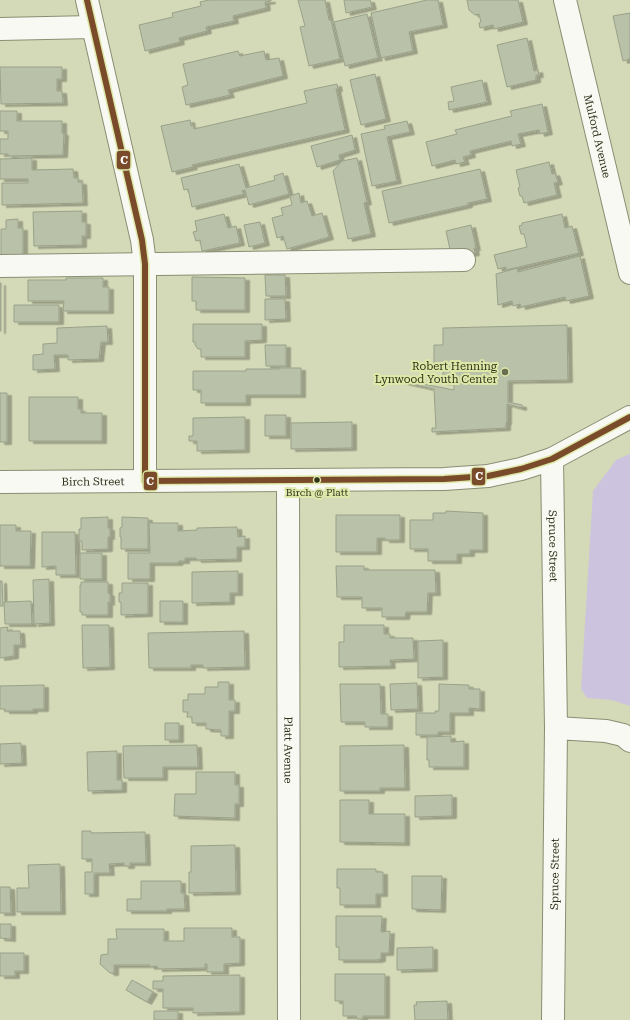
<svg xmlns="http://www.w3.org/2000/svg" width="630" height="1020" font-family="'Roboto Serif',serif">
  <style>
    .green { fill: #ccc4de }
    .building { fill: #b9c2a9; stroke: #99a188; filter: url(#shadow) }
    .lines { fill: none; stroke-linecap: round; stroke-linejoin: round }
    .minor-casing { stroke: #8a8e73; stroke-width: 24 }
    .minor { stroke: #f9f9f4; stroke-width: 22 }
    .bus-1-casing { stroke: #dee8a8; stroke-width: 9 }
    .bus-1 { stroke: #7a4b2a; stroke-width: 6 }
    .poi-dot { fill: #696d51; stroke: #dee8a8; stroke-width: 1.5 }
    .bus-dot { fill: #30331a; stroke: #dee8a8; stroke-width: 1.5 }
    .labels { text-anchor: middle; stroke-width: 4; stroke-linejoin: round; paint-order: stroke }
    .bus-label { font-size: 10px; fill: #30331a; stroke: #dee8a8 }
    .street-label { font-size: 11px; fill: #30331a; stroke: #dee8a8 }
    .poi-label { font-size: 11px; fill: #30331a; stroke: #dee8a8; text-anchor: end }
    .line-badge { stroke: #dee8a8; stroke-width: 1.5 }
    .badge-label { font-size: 11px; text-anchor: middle; font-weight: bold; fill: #fff }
  </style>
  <defs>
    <filter id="shadow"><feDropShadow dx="4.5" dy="2.5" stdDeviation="0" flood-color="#0004"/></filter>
  </defs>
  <rect width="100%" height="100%" fill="#d4d9b7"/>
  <path class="green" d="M630,454V706L612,700L587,698L581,689L593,491L616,460Z"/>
  <path class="building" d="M209,0H271V1L265,2L266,8L233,16L234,21L206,27L207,31L179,38L180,42L145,51L139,25L173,17L172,13L201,6L200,2Z
    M298,0H325L329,20H331L340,59L309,66L300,27L305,26Z
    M344,0H370L372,7L346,13Z
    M427,0H438L443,25L409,32L413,51L381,58L371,13Z
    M467,0H518L523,22L494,29L493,25L480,28L479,23L481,22L479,14L475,15L469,10Z
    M630,13V59L623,61L613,16Z
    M367,14L378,58L345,66L334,22Z
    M527,38L534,71L538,70L539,75H536V80L507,87L497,45Z
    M238,51L240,56L264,51L266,60L279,58L283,76L228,90L230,95L186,105L182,87L188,85L183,64Z
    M0,67H62V79H57V91H62L63,103L1,104Z
    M375,74L386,119L361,125L350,80Z
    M482,80L487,102L449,110L448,102L454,101L451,87Z
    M337,84L338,89H336L345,130L192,165L193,167L172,172L161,126L190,120L191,126L193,125L194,129L307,103L304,91Z
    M542,104L548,132L540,134L539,130L518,134L521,144L512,146L511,141L470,151L471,155L463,157L465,162L456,164L455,160L432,166L426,142L457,134L455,130L512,116L510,111Z
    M0,111H17V121H62V133H64L63,155L8,156V154H0V139H8V131H0Z
    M407,121L410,132L387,137L397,181L372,186L361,134L385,129L384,126Z
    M352,135L355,150L339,155L340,160L317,167L311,146Z
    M32,158V170L73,169L74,178H78V182H82L83,203L2,205V183H28V179H0V159Z
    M357,158L367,202L364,203L371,234L348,239L333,171L342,161Z
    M549,162L552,174L555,173L558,182L554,183L557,195L524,203L522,196H520L518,188L520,187L516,170Z
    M239,164L246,188L275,180L274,176L283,173L289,194L249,205L245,190L242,191L244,194L192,207L188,189L184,190L181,178Z
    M480,169L487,199L468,203V205L389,223L382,191Z
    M299,193L301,203L307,201L312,216L322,213L329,237L287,249L283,236L277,238L272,218L283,215L281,208L292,205L290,196Z
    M82,211V222H86V236H82V245L34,246L33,212Z
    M224,214L228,228L236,226L240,243L202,251L200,240L196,241L193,232L197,231L195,221Z
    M562,214L565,228L572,226L579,253L506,270V267L498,269L494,255L527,247L524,234H521L519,226L522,225V223Z
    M18,219V228H23V257H1V229H6V220Z
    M260,222L265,243L249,247L244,225Z
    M471,225L476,248H474L475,253L469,254L468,250L451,254L446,231Z
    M580,256L589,296L566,301L565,297L521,307L520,304L513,306L512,301L498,305L496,274L517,268L518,272Z
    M265,275H285L286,296H266Z
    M192,277L245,278V310H196V301H192Z
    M66,278H103V287H109V311H63L64,301H28V280H66Z
    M0,283H1V331H0Z
    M265,299H285L286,319L265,320Z
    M14,305H59V322H14Z
    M193,324H262V340L245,341V357H201V349H198L195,345V342H193Z
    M567,325L568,380L508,381V402L522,405V408L507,404V422L506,423V428L432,432V428H436L434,389L403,382V380L454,390V382H443V364H434V345H443V328Z
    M107,326L108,342H101L99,359L68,360V355H54L55,369L33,370V355L43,354V344L57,343V328Z
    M265,345H286V366H266Z
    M279,368H301V395H246V403H201V390H193V371H246V369H279Z
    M0,393H7V442H0Z
    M29,397H78V409H81V413H102V441H29Z
    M265,415H286V436H265Z
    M245,417V450L197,451V441H189V436H193V418Z
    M352,422V448L291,449V423Z
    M446,511L483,513V550H470V554H457V561H428V549H410V520H433V513H446Z
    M336,515H400V540H385V538H377V552H336Z
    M108,517V528H110V537H108V549L82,550V541H79V529H81V518Z
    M122,517L148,518V549H121V537H120V528L122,527Z
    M149,523H178V531L197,530V528L237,527L238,537L245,536V547H237V559L197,560L196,558H185V561H179L178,563H150V579H128V553H150Z
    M0,525H16V531H31L30,566H0Z
    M42,532H75L76,575H56V566L42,567Z
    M80,553H102V579H80Z
    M336,566H364V570H435L436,593H428L427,612H406L405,617H382V608H362V597H337Z
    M238,571V593H230V602L192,603V572Z
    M49,579L50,623L34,624L33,580Z
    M0,581H2L3,606H0Z
    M81,582H108V593L110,594V603L108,602V615H82V612H80V585L81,586Z
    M122,583H148V614L121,615V602H119V593H122Z
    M31,601L32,624H5L4,602Z
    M160,601H183V622H160Z
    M82,625H109L110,667L83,668Z
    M344,625H384V634H390V638H413L414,659L390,660L391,666L339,667V642H344Z
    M8,627L7,631H20L21,645H14V656L0,658V628Z
    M244,631L245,667L203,668V665H191V668H149L148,633Z
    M443,640V677L418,678V641Z
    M218,682H229V700H235V711H229V736H221V730L206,729V723H192V717H187L188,712H183V700H188V694H205V687H218Z
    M417,683L418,709L391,710L390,684Z
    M340,684H380L381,714H388V727H365V722H341Z
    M439,684L469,685V689H480V709L469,708V713H450V732H438V735H416V713H436L435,711H439Z
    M44,685V709H33V711H5V709H0V686Z
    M165,723H179V740H165Z
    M451,736V742L464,741V767H429V760H427V737Z
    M21,743L22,763L0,764V744Z
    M197,745L198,767H163V778H124L123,746Z
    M404,745L405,788H380V791H340V746Z
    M117,751V780H122V790L88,791L87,752Z
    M196,772H235V785H239V804H235V818L174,816L175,794H196Z
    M452,795V816L415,817V796Z
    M340,800H369V814H405V843L340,842Z
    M82,831H91V833L145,832L146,863H130V866H124V863L109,864L110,873H94V894H85V872H92V859H82Z
    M235,845L236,892L189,893V872H191V846Z
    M60,864L61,912H17V888H29L28,865Z
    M337,869H376V872H383V894H376V905H340V888H337Z
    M412,876H442L441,910L412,909Z
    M141,881H181V893H184L185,909H167V911H127V899H141Z
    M0,887H10L11,913H0Z
    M336,916H382L381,932L390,931L389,953H381V959L377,960H339V947H336Z
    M0,924H11V939L0,938Z
    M184,928H232V937H240V963L224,964V972H207V964H205V968L158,969L157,966L150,967V965H114V973H110L100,964L101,955L108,954V939H117L116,929H164V941H184Z
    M433,947V969L397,970V948Z
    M0,953H24V971H15V976H0Z
    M335,974H385V1016H363V1019H357L356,1016H343V1001H335Z
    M240,975V1012L193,1013V1008H163V989H153V981H163V976Z
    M132,980L153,992L147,1002L126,990Z
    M447,1001L448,1020H415L414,1005H417L416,1002Z
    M154,1011H178V1020H154Z"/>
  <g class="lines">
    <g class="minor-casing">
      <g id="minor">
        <path d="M87,0L142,240L145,264V481"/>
        <path id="s1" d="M565,0L630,273"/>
        <path d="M0,29L93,27"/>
        <path d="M0,266L464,260"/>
        <path id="s2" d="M552,459L556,728"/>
        <path id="s3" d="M288,480L289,1020"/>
        <path id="s4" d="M0,482L444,479L488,476L521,469L552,459L630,417"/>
        <path id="s5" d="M553,1020L556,728L606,731L623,735L630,741"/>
      </g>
    </g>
    <use href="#minor" class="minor"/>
    <g class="bus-1-casing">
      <path id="bus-1" d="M87,0L142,240L145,264V481L444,479L488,476L521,469L552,459L630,417"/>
    </g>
    <use href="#bus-1" class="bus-1"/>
  </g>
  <circle class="poi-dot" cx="505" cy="372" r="4"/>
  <circle class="bus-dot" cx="317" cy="480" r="3.5"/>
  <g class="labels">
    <g class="bus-label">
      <text x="317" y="496">Birch @ Platt</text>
    </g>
    <g class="street-label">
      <text dy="4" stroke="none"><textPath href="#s1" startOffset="140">Mulford Avenue</textPath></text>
      <text dy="4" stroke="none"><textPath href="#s4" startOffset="93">Birch Street</textPath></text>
      <text dy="4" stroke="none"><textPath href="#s2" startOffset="87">Spruce Street</textPath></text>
      <text dy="4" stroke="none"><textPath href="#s3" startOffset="270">Platt Avenue</textPath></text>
      <text dy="4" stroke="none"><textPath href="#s5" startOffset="146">Spruce Street</textPath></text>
    </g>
    <g class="poi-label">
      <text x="497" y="370">Robert Henning<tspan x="497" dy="13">Lynwood Youth Center</tspan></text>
    </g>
  </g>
  <g class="line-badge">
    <rect x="116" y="150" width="15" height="20" rx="4" fill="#7a4b2a"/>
    <rect x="471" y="467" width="15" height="19" rx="4" fill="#7a4b2a"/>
    <rect x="143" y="471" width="15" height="20" rx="4" fill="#7a4b2a"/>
  </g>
  <g class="badge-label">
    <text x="124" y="164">C</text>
    <text x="479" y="480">C</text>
    <text x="150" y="485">C</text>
  </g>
</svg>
